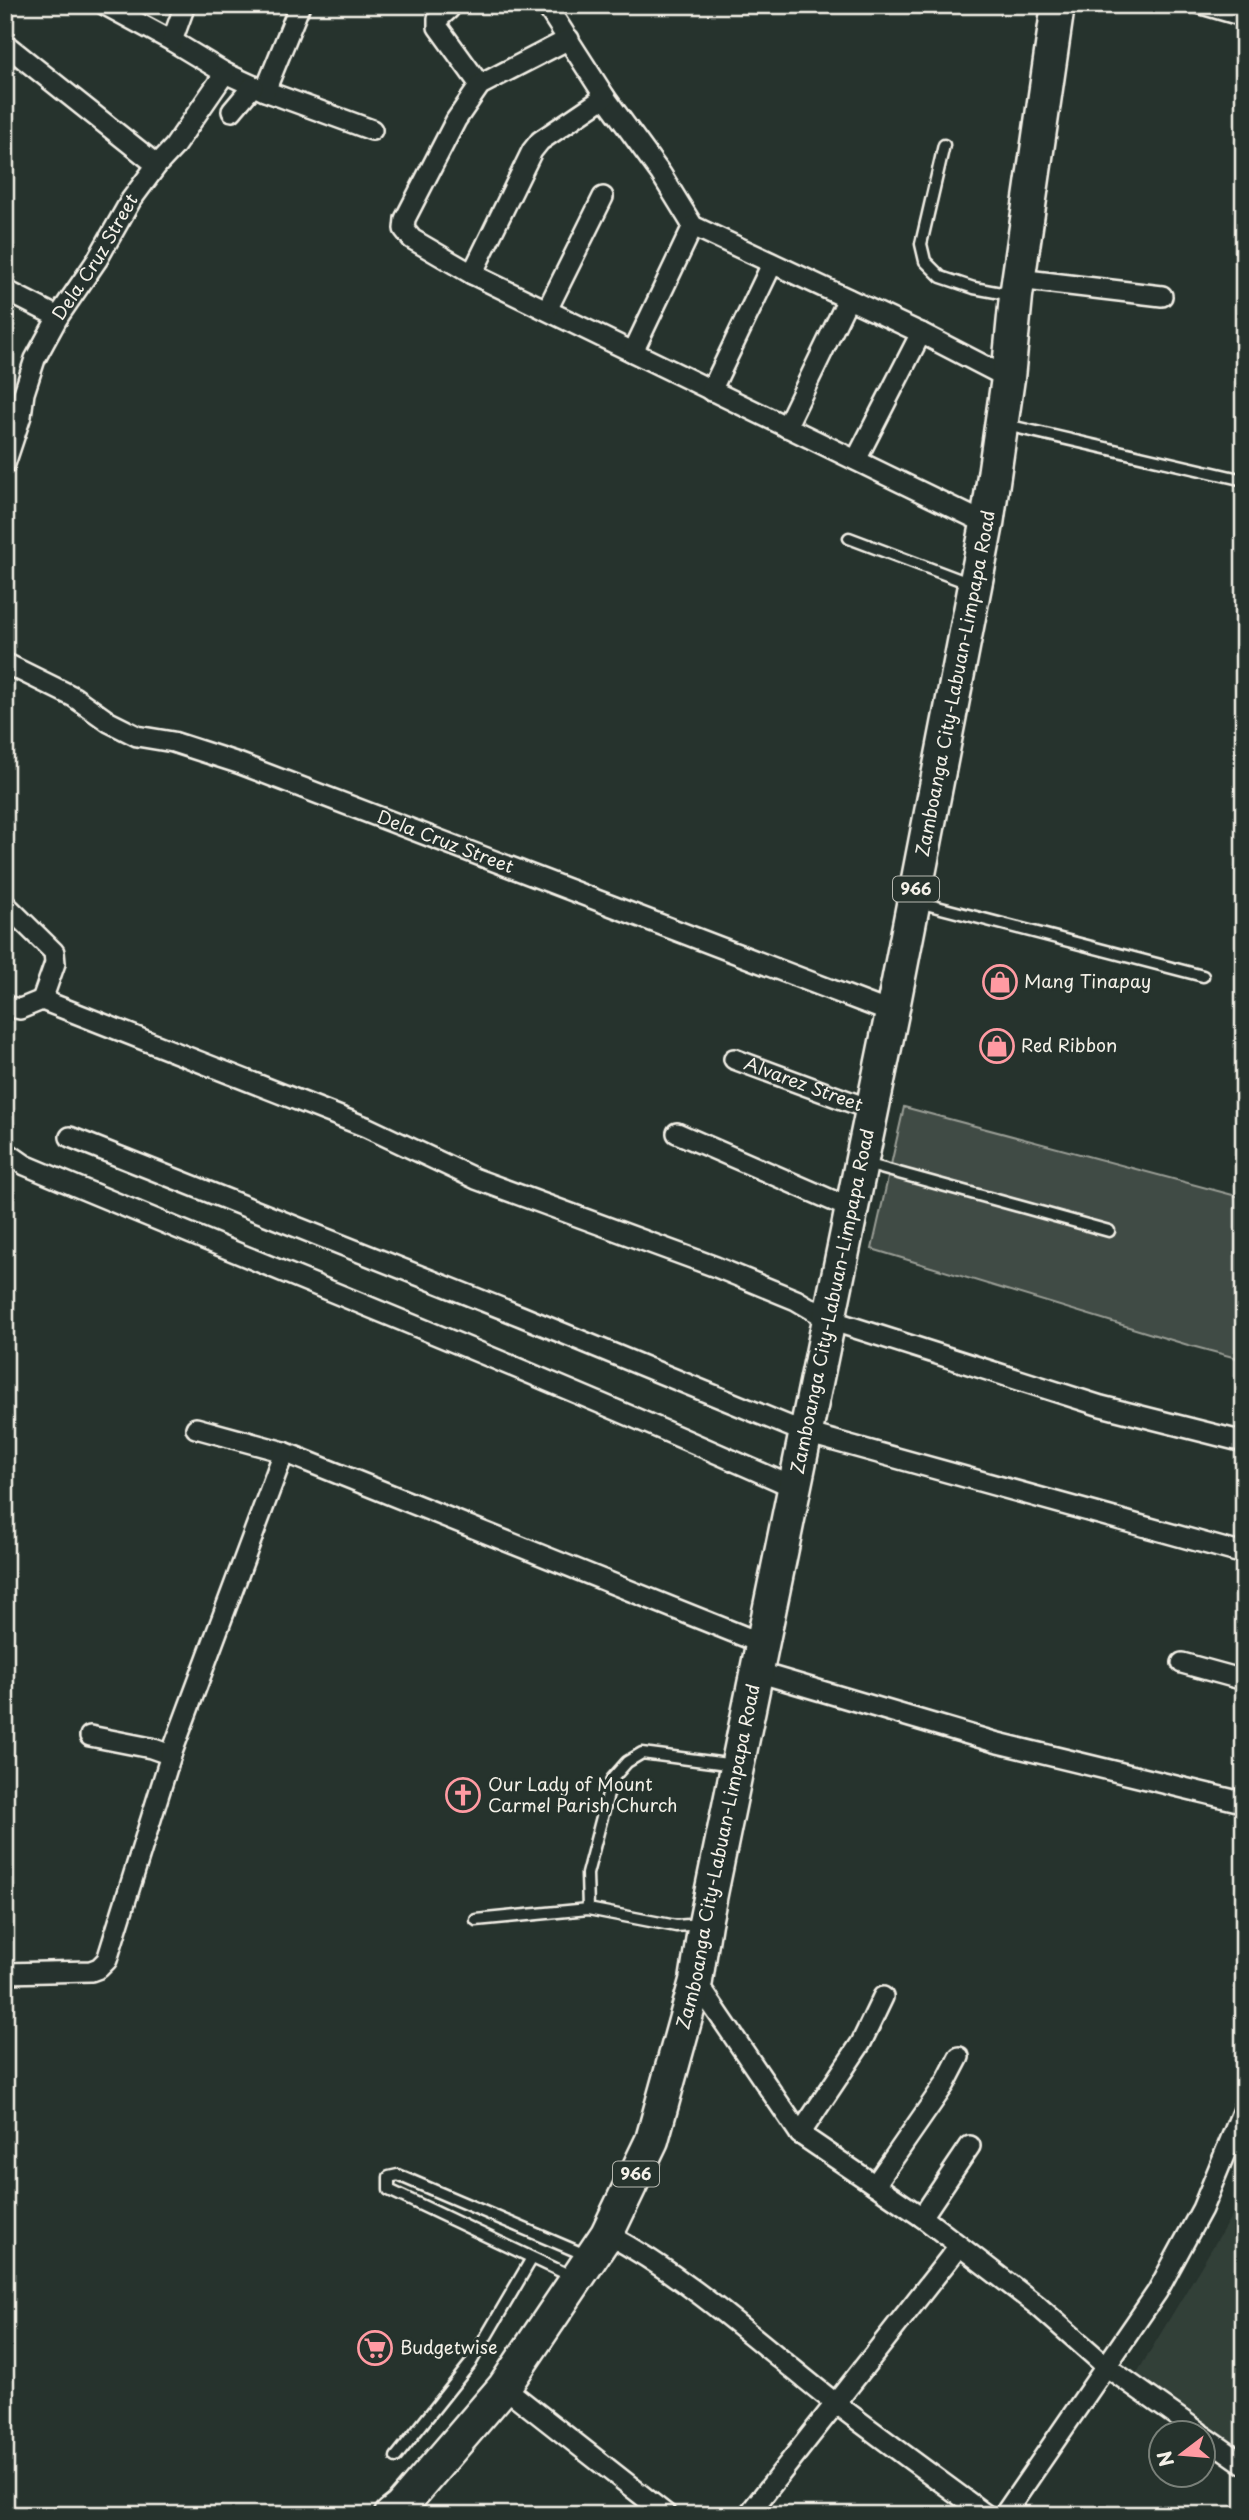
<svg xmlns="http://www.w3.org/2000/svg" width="1249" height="2520" font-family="'Playpen Sans',sans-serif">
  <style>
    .built { fill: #333f39 }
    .green { fill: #414b45; stroke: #9a9e96; stroke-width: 2 }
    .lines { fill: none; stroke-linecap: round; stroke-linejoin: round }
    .lane-casing { stroke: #f4f1e8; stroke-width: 15 }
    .street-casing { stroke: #f4f1e8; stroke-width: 24 }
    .primary-casing { stroke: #f4f1e8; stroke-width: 37 }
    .lane { stroke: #26332d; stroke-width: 10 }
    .street { stroke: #26332d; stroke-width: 19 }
    .primary { stroke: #26332d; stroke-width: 32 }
    .labels { text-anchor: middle; stroke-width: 6; stroke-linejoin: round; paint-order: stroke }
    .shield { fill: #26332d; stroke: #b6b8b0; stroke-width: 2 }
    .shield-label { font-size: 16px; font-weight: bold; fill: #f4f1e8 }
    .street-label { font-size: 18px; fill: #f4f1e8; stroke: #26332d }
    .poi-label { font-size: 18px; fill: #f4f1e8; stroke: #26332d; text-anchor: start }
  </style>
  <rect width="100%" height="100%" fill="#26332d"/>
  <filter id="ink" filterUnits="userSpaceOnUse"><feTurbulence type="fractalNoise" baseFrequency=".0143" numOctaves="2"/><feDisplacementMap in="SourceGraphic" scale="14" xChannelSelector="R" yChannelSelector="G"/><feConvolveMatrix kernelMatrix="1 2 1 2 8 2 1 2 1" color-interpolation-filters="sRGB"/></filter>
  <g filter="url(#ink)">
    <path class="built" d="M1244,2195V2450L1137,2373Z"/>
    <path class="green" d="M904,1107L1244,1198V1360L1188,1345L872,1249Z"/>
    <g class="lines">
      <g class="lane-casing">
        <path id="lane" d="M1189,5L1244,21
          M944,145L921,244L925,261L941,277L974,288L1012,295
          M1006,425L1244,480
          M849,538L971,584
          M918,902L1203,976
          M866,1164L1109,1231
          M476,1920L588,1909
          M700,1924L676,1926L588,1909L587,1874L612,1779L627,1762L642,1753L735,1765
          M573,2277L389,2190V2177L398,2175L588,2256
          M396,2457L470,2364L532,2258"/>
      </g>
      <g class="street-casing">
        <g id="street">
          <path d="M105,5L172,41L225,73L265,91L372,130"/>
          <path d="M449,5V9L438,19V27L480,85"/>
          <path d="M546,5L605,97L661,174L693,226L921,333L1008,378"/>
          <path d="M569,39L480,85L456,120L405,219L404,229L412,239L472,274L987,524"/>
          <path d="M172,41L185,5"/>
          <path d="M5,44L157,165"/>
          <path d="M265,91L300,5"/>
          <path d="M232,111L253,86"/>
          <path d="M472,274L532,151L540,141L605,97"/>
          <path d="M1018,279L1162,296"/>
          <path d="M5,290L58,317"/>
          <path d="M547,310L603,197"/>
          <path d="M633,352L693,226"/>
          <path d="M711,391L772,264"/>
          <path d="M786,427L848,299"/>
          <path d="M856,460L921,333"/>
          <path id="s1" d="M5,464L21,416L24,393L35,359L58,317L97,260L131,200L157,165L174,147L225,73"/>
          <path id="s2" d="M5,663L74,697L109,722L137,736L173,742L238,763L892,1013"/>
          <path d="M5,904L54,952L55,963L42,1000"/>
          <path d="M5,1006L20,1009L42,1000L366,1127L476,1179L716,1267L796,1300L830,1320L1101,1406L1244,1442"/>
          <path id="s3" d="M734,1059L872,1110"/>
          <path d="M677,1133L852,1209"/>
          <path d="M70,1137L521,1316L806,1433L1244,1554"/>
          <path d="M5,1151L25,1165C282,1273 541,1374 795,1488"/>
          <path d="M196,1428L284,1452L763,1644"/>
          <path d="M1182,1663L1244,1680"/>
          <path d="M757,1672L998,1743L1242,1802"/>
          <path d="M90,1736L151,1748L171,1755"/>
          <path d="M5,1973L91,1971L99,1968L107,1960L171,1755L284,1452"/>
          <path d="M696,1981L800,2134L922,2217L1038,2306L1107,2367L1199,2432"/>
          <path d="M800,2134L861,2043L883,1997"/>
          <path d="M875,2185L945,2084L959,2057"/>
          <path d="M922,2217L970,2146"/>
          <path d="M607,2234C691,2279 761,2345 835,2403C885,2441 936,2478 986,2515"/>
          <path d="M504,2387L667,2515"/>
          <path d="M1204,2436L1244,2464"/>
          <path d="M748,2515L959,2246"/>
          <path d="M1004,2515L1157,2292L1202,2209L1244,2107"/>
        </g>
      </g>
      <g class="primary-casing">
        <g id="primary">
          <path id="s4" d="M391,2515L400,2508L504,2387L607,2234L652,2140L696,1981L705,1923L892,1013L987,524L1008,378L1016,296L1058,5"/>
        </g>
      </g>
      <use href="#lane" class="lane"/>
      <use href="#street" class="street"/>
      <use href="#primary" class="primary"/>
    </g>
  </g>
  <defs>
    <g id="shop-ring" transform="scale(1.75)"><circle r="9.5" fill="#26332d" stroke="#ff9aa2" stroke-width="1.5"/><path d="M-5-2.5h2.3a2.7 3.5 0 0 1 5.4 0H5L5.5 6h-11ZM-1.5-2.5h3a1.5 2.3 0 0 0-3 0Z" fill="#ff9aa2"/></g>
    <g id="church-ring" transform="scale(1.75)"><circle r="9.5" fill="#26332d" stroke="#ff9aa2" stroke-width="1.5"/><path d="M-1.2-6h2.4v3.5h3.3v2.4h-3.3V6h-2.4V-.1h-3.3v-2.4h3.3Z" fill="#ff9aa2"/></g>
    <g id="supermarket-ring" transform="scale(1.75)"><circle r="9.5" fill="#26332d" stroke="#ff9aa2" stroke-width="1.5"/><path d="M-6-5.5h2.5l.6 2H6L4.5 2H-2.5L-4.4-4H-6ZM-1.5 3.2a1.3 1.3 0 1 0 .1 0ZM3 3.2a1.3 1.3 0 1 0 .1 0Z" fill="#ff9aa2"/></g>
  </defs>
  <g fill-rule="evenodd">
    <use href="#shop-ring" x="1000" y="982"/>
    <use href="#shop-ring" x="997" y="1046"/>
    <use href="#church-ring" x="463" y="1795"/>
    <use href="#supermarket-ring" x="375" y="2348"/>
  </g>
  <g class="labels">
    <g class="shield">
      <rect x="893" y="876.5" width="46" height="25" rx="5"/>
      <rect x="613" y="2161.5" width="46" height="25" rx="5"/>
    </g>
    <g class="shield-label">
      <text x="916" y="895">966</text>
      <text x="636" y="2180">966</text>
    </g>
    <g class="street-label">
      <text dy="6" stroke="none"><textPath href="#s1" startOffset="228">Dela Cruz Street</textPath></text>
      <text dy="6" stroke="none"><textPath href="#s4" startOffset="1948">Zamboanga City-Labuan-Limpapa Road</textPath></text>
      <text dy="6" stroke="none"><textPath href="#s2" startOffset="478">Dela Cruz Street</textPath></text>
      <text dy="6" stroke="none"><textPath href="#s3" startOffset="74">Alvarez Street</textPath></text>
      <text dy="6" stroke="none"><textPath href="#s4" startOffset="1318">Zamboanga City-Labuan-Limpapa Road</textPath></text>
      <text dy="6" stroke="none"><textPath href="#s4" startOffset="751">Zamboanga City-Labuan-Limpapa Road</textPath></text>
    </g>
    <g class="poi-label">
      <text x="1024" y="988">Mang Tinapay</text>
      <text x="1021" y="1052">Red Ribbon</text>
      <text x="488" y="1791">Our Lady of Mount<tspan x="488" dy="21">Carmel Parish Church</tspan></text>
      <text x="400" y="2354">Budgetwise</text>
    </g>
  </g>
  <rect width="1249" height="2520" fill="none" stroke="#26332d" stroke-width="28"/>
  <rect x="14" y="14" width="1221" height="2492" fill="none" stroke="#f4f1e8" stroke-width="2.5" filter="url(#ink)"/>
  <g transform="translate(1182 2454) rotate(254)"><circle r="33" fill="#26332d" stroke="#787f78" stroke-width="2"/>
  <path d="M0-5L12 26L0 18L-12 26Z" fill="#ff9aa2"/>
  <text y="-10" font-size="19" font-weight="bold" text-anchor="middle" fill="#f4f1e8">N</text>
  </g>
</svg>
